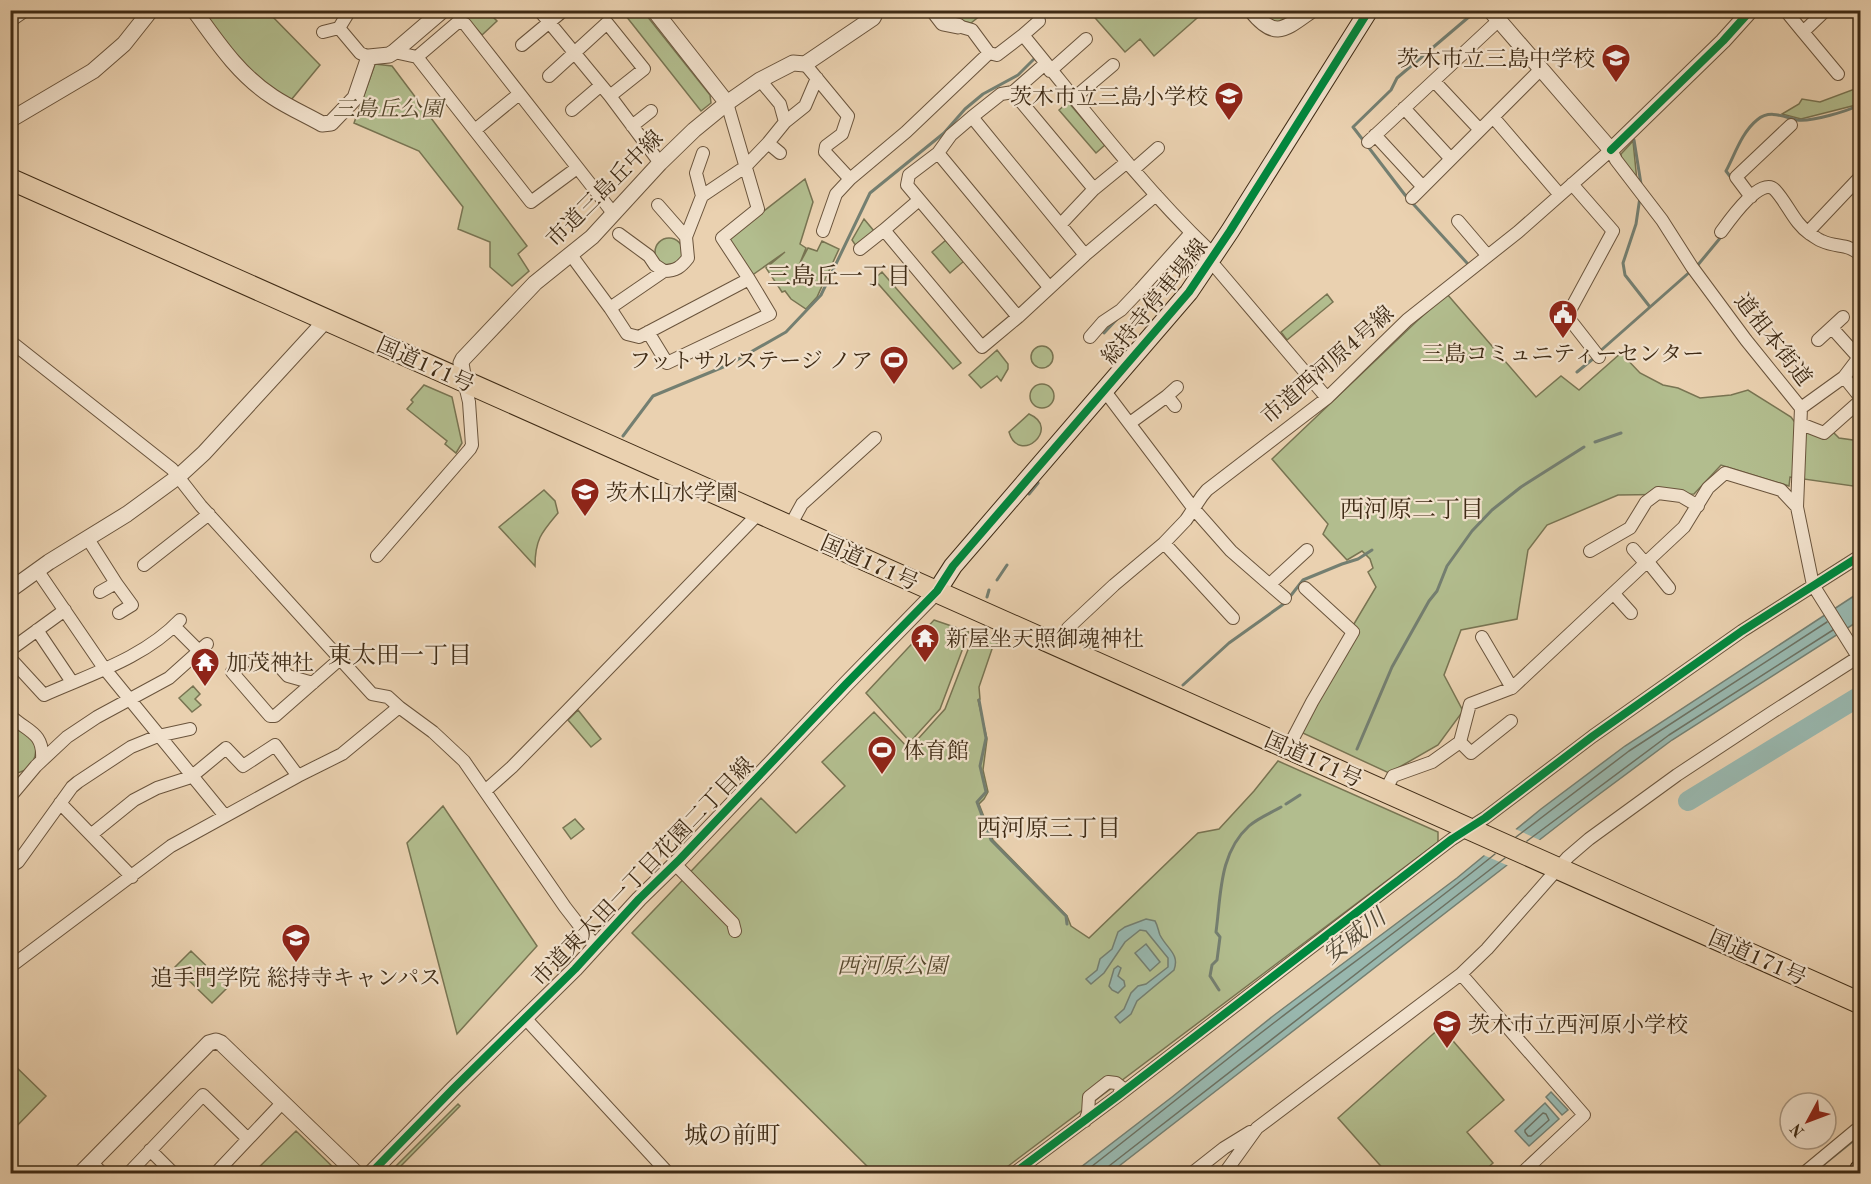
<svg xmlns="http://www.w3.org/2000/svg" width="1871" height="1184" font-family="'Old Standard TT','Noto Serif JP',serif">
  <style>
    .green { fill: #b2bd8e; stroke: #787452; stroke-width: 1.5 }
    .water { fill: #98b7ae; stroke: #747f71; stroke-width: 1.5 }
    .pier { fill: #ead1b0 }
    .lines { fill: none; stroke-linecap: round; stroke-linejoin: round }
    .shore { stroke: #6c7162; stroke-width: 1.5 }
    .stream { stroke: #747f71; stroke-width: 3 }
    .river { stroke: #98b7ae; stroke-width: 20 }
    .minor-casing { stroke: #6a543c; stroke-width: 14 }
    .tertiary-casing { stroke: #6a543c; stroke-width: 17 }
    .secondary-casing { stroke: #3f2b15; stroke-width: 20 }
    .primary-casing { stroke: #3f2b15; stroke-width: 22 }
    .trunk-casing { stroke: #3f2b15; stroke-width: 23 }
    .minor { stroke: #f1e1cc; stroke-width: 12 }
    .tertiary { stroke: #f1e1cc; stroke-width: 15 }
    .secondary { stroke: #f1e1cc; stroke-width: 18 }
    .primary { stroke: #ead1b0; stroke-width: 20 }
    .trunk { stroke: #ead1b0; stroke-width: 21 }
    .cycleway-casing { stroke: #f1e1cc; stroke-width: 11 }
    .cycleway { stroke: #00873e; stroke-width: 8 }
    .labels { text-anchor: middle; stroke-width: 4.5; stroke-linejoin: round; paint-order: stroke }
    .poi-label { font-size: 22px; fill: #3f2b15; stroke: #f1e1cc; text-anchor: start }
    .park-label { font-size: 22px; font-style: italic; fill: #56482d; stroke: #f1e1cc }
    .street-label { font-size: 22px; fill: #3f2b15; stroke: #f1e1cc }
    .neighbourhood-label { font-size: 24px; fill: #3f2b15; stroke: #f1e1cc }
    .water-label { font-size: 24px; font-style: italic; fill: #514734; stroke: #f1e1cc }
  </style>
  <rect width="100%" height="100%" fill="#ead1b0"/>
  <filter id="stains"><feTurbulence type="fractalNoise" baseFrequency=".00333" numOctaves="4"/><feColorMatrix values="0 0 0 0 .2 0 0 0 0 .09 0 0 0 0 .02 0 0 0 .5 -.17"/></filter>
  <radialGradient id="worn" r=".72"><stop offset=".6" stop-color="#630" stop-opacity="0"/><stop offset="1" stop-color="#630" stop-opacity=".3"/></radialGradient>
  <path class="green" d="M200,11H267L320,65L291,100L269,90L231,56Z
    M469,11H487L497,21L482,35L464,15Z
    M622,11H643L710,95L711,103L701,111Z
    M940,11H986L971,23L950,19Z
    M1089,11H1205L1154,56L1140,39L1125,52Z
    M1256,11H1301L1289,19L1275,24Z
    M375,64L392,66L527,246L518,254L529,271L512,286L490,267V242L458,229L463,207L419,151L354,123Z
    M1860,87V103L1856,105L1801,119L1782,114L1799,104L1802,99L1820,102Z
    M1068,102L1105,145L1096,153L1059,110Z
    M1633,141L1637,181L1621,162V154Z
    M805,179L813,202L800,244L806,248L800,263L808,248L817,251L822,241L839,249L817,297L806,309L791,299L785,291L782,292L766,268L785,252L751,276L728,239Z
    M864,219L874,231L856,246L852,240Z
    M655 252a14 14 0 1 1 28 0a14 14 0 1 1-28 0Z
    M946,240L964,261L950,273L932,252Z
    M882,272L961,363L953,369L874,279Z
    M1327,294L1333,302L1287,340L1281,332Z
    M1447,294L1536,397L1561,376L1579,390L1621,353L1640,373L1663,385L1678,388L1700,398L1731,395L1748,390L1791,417L1800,429L1832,431L1839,438L1860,441V487L1790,477L1789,486L1721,465L1694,494L1618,495L1547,525L1528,550L1517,619L1461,630L1444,675L1463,711L1438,745L1389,773L1292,728L1376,587L1368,572L1373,568L1370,559L1362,551L1347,560L1323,534L1328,524L1272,459L1417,321Z
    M1031 357a11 11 0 1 1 22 0a11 11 0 1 1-22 0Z
    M997,350L1008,364V369L1001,381L997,376L981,388L969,375Z
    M1030 396a12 12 0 1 1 24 0a12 12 0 1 1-24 0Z
    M424,385L452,397L462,443L456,453L445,444L447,441L407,409L413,402L411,400Z
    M1029,414C1062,428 1019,466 1009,432Z
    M544,490L555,501L558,513C542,532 535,539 535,566L499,527Z
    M934,620L969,632L940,709L910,742L866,693Z
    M976,629L1002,641L993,646L979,687L980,699L978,700L987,739L983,770L988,792L984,799L979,804L993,840L1067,916L1071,926L1089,938L1198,833L1219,829L1254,791L1278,761L1438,832V842L999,1173H874L632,933L761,798L796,833L845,786L822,762L874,712L909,749L945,709Z
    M193,686L200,694L195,699L201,705L192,712L179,698Z
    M578,710L601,739L591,747L568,720Z
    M10,722C17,726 26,730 31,736C43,752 31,775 11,773Z
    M443,806L537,946L457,1034L407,843Z
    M575,819L584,829L571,839L563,828Z
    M191,951L228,987L212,1003L175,967Z
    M1441,1027L1504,1100L1467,1132L1493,1163L1482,1173H1387L1338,1118Z
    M10,1061L46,1096L11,1132H10Z
    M458,1104L460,1106L394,1173H389Z
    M296,1131L339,1173H253Z"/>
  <path class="water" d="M1860,592V620L1672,740L1578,810L1110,1173L1072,1174L1172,1097L1273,1016L1457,878L1541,809L1625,746Z
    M1146,919L1155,921C1158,926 1158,930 1160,935C1167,949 1180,954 1174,970L1137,1001L1131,1014L1120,1023L1115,1017L1124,1009L1131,993L1138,986L1146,984L1168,967V958L1146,931L1140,930L1125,942L1104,973L1091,984L1086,979L1097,970L1100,959L1112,949L1118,932L1125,927Z
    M1146,944L1160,962L1150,971L1135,953Z
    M1118,966L1121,968L1118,976L1124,981L1125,986L1118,993L1112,990L1109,986L1114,969Z
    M1551,1092L1568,1110L1562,1115L1546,1097Z
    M1545,1103L1559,1119L1529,1146L1515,1131Z"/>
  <path class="pier" d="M1513,828L1542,841L1509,866L1481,854Z"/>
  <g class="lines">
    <path class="shore" d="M1516,837L1629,751L1827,622
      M1527,841L1669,735L1833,630
      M1543,1113L1546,1114L1549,1120L1531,1136H1528L1525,1132V1130Z
      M1082,1174C1148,1123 1212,1070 1279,1019C1351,964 1425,911 1495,854
      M1107,1174L1109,1166L1505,858"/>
    <path class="stream" d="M1634,140L1641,184
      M1732,179L1726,171C1735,154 1742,132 1757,120C1770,109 1784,117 1797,120C1812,122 1847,111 1860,105
      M1640,197L1636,224L1623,263L1625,275L1650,307
      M1180,254L1193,240
      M1467,263L1405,195L1353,127L1391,90L1397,78L1477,10
      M1697,266L1721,237
      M1104,333L1117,319
      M1598,353L1692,270
      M1577,372L1594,358
      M623,436L653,396L728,365L786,332L821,295L870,193L944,133L965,109L983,94L1018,75L1035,58
      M1595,442L1621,433
      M1029,494L1038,483
      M997,580L1007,565
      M987,597L989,590
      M1183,685L1229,643L1285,603L1303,580L1342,564L1358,559L1372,550
      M1856,699L1860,705
      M979,700L986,738L980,766L986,792L977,802L991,840L1066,916L1067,924
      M1357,749L1392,667L1429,601L1437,591L1447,566L1472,531L1492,510L1521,487L1584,447
      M1286,804L1300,795
      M1219,990L1210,976L1212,965L1217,960L1220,937L1216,932C1221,895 1219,853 1249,826C1258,818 1271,813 1281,807
      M1814,1172L1855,1139"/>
    <path class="river" d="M1688,801L1860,696"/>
    <g class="minor-casing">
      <path id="minor" d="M350,10L339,28L360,53L369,57
        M539,10L610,96L660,163
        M1785,10L1803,32L1826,10
        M10,21L26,10
        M958,26L972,30L989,53L997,55L1023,35C1083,108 1140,184 1209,250L1214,256L1213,264L1327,398
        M323,32L339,28
        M1803,32L1838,74
        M1023,35L1039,21
        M522,45L564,10
        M394,52L417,57L531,202L577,168
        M417,57L458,22L465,24L613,213
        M805,64L848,116L842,134L826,146L825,152L850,179L906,132L989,53
        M1045,64L1013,92L1001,94L972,117L951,135L938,153L909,175L907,185L1018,317L1085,255L1156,195
        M1050,71L1086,39
        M549,76L607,23L644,69L610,96
        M760,80L780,104L785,122
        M1434,81L1480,130
        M1013,92L1094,189
        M1074,98L1113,65
        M1404,108L1451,159
        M572,110L600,86
        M972,117L1085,255
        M1493,117L1560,195
        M632,126L651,111
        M475,130L519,94
        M1375,135L1423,187
        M1368,142L1499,20
        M768,143L780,153
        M938,153L1049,287
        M1134,169L1158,148
        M1572,184L1613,231L1567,316L1599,357
        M702,196L696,173L703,153
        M1751,197L1736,177L1791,125
        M1412,198L1541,69
        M919,200L884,230L982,347L1018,317
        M658,205L686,237
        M1458,221L1487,255
        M1061,224L1094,189L1127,162
        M823,231L836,194L850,179
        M1721,232C1729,221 1761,175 1775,190C1788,204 1794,223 1810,234C1814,236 1818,240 1822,241C1837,248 1848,243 1860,255
        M1808,232L1860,177
        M619,234L649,256L655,265L664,271
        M860,249L884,230
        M571,255L610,308L664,271C676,271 681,267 688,258L686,237L702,196L745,167L768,143L785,122L805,106L817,78
        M610,308L627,334L639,337L749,279L722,238L758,209L727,103
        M1832,328L1859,358
        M648,332L667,363L770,314L749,279
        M1090,337L1103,322L1121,310L1140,290L1191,233
        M1818,340L1843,317
        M10,341L172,469L201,506L372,694L388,697L399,707
        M1844,377L1860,397
        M1104,390L1194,509L1231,551L1285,598
        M1167,396L1177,387
        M1801,408L1844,377L1860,356
        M1130,423L1167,396L1175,406
        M1801,424L1824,433L1860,401
        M790,526L802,504L875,438
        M88,539L116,583L132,605L119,613
        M1164,543L1233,618
        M1633,549L1646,564
        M1590,551L1630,528L1646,502L1658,493L1681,496L1698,506
        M377,556L470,449L472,445L469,402L464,381
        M1648,562L1669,588
        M144,565L209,514
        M37,570L104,668L225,816
        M1270,584L1307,550
        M100,592L116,583
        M1614,594L1631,613
        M174,626L199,651
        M37,630L72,682
        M1482,637L1512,688
        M1059,646L1068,628L1114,585L1164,543L1186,520L1202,496L1207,490L1327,398L1407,320L1518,232L1611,150L1616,160L1662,220L1692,267L1746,340L1801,408L1797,507L1813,585L1860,660
        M10,650L65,610
        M10,658L44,695C91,674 144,658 180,620
        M244,662L232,672L270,716H275L340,659
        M280,667L288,676L313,683
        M10,715C25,731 44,731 42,759
        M1511,721L1471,753L1460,742L1470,704L1512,688L1684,527L1708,488L1725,473L1781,490L1797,507
        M1288,748L1312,702L1353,632L1305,588
        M485,791L512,767L568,710L760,512
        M1385,791L1393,776L1432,762L1460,742
        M10,797L36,766L67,737L97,717L169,678L207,644
        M60,803L132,877
        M92,834L134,800L157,788L191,777L226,748L243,766L275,745L298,776
        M675,864L733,923L735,931
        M10,867L18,862L72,787L78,782L131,747L158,736L190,729
        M10,967L171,846L298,776L342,754L399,707L433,732L464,761L565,907L596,947
        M1461,974L1584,1115L1521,1174
        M525,1018L669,1174
        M1085,1121L1088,1113L1089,1097L1108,1082L1116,1083L1121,1087L1119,1095
        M150,1150L174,1174
        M91,1162L103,1174
        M128,1174L203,1095L248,1139
        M215,1174L283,1102
        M1013,1174L1119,1095L1452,839L1485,818L1593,736L1742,631L1860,556
        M1191,1174L1224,1148L1250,1132
        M1224,1174L1257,1128L1461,974L1487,949L1568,857L1589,839L1677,775L1771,713L1860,656
        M1803,1174L1856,1130H1860"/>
    </g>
    <g class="tertiary-casing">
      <path id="tertiary" d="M194,10C217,42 239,75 273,97C288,107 306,115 322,124L331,123L355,98L369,57L389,55L394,52L443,10
        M654,10L727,103
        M933,10L943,23L958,26
        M1251,10C1275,41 1285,29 1312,10
        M1490,10L1611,150L1723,41L1751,10
        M10,120L93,71L124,44L151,10
        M464,381L461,363L463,359L535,283L592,237L660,163L694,130L727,103L760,80L793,63L805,64L873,18L877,10
        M10,590L49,562L127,514L179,476L204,453L327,319
        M80,1174L209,1043L216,1041L221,1043L357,1174
        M370,1174L453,1089L575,969L639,899L680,859L846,684L937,591"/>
    </g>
    <g class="secondary-casing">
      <path id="secondary" d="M937,591L953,566L1189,292L1230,231L1369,10"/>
    </g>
    <g class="primary-casing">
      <path id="primary" d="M1859,1174L1860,1170"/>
    </g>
    <g class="trunk-casing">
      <path id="trunk" d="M10,179L1860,1003"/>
    </g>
    <use href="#minor" class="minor"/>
    <use href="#tertiary" class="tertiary"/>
    <use href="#secondary" class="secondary"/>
    <use href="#primary" class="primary"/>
    <use href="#trunk" class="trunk"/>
    <g class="cycleway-casing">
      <path id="cycleway" d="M1611,150L1723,41L1751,10
        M370,1174L453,1089L575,969L639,899L680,859L846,684L937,591L953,566L1189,292L1230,231L1369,10
        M1013,1174L1119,1095L1452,839L1485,818L1593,736L1742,631L1860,556"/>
    </g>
    <use href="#cycleway" class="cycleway"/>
  </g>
  <defs>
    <g id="school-pin" transform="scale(1.5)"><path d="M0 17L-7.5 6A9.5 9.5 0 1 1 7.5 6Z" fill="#8f2418" stroke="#f1e1cc"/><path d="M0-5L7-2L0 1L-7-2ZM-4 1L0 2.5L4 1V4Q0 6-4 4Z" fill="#fff"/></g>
    <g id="civic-pin" transform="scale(1.5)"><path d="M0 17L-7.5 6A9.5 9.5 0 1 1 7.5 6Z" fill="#8f2418" stroke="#f1e1cc"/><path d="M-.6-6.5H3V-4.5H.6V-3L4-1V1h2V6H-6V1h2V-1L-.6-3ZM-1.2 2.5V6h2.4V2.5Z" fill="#fff"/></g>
    <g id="stadium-pin" transform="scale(1.5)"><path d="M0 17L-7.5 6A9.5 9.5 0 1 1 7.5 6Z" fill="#8f2418" stroke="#f1e1cc"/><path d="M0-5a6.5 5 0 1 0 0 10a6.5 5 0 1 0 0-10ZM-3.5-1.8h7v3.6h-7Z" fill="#fff"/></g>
    <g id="temple-pin" transform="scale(1.5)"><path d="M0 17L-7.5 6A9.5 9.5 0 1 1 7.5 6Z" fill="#8f2418" stroke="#f1e1cc"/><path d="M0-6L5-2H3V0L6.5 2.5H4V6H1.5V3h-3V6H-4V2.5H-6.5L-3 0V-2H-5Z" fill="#fff"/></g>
    <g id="university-pin" transform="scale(1.5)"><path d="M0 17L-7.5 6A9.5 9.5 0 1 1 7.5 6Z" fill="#8f2418" stroke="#f1e1cc"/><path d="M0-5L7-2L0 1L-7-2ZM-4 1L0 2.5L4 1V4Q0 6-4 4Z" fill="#fff"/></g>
  </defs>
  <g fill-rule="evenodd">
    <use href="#school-pin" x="1616" y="58"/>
    <use href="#school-pin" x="1229" y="96"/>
    <use href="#civic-pin" x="1563" y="314"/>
    <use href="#stadium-pin" x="894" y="360"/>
    <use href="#school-pin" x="585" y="492"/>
    <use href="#temple-pin" x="925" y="638"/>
    <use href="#temple-pin" x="205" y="662"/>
    <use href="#stadium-pin" x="882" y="750"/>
    <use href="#university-pin" x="296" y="938"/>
    <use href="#school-pin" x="1447" y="1024"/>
  </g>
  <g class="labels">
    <g class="poi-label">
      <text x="1595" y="66" text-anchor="end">茨木市立三島中学校</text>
      <text x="1208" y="104" text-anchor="end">茨木市立三島小学校</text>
      <text x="1563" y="361" text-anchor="middle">三島コミュニティーセンター</text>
      <text x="873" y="368" text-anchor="end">フットサルステージ ノア</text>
      <text x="606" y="500">茨木山水学園</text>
      <text x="946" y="646">新屋坐天照御魂神社</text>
      <text x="226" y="670">加茂神社</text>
      <text x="903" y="758">体育館</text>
      <text x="296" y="985" text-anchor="middle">追手門学院 総持寺キャンパス</text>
      <text x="1468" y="1032">茨木市立西河原小学校</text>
    </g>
    <g class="park-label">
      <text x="388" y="116">三島丘公園</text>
      <text x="892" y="973">西河原公園</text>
    </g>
    <g class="street-label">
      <text transform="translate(604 188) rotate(-45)" y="8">市道三島丘中線</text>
      <text transform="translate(1154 301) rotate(-51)" y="8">総持寺停車場線</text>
      <text transform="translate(1774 339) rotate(52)" y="8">道祖本街道</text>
      <text transform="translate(426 364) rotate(24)" y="8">国道171号</text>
      <text transform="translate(1327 364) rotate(-41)" y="8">市道西河原4号線</text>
      <text transform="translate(870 562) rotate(24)" y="8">国道171号</text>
      <text transform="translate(1314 759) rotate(24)" y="8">国道171号</text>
      <text transform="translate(642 871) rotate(-46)" y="8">市道東太田一丁目花園二丁目線</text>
      <text transform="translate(1758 957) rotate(24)" y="8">国道171号</text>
    </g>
    <g class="neighbourhood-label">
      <text x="839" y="284">三島丘一丁目</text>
      <text x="1412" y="517">西河原二丁目</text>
      <text x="400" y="663">東太田一丁目</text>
      <text x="1049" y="836">西河原三丁目</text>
      <text x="732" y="1143">城の前町</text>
    </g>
    <g class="water-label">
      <text transform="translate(1354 936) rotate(-38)" y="8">安威川</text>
    </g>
  </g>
  <rect width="1871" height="1184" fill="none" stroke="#ead1b0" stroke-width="36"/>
  <rect x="12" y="12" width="1847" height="1160" fill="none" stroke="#3f2b15" stroke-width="3"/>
  <rect x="18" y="18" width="1835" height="1148" fill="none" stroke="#3f2b15" stroke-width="1.5"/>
  <g transform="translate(1808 1121) rotate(229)"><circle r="28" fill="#f1e1cc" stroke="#aa9883" stroke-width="1.5"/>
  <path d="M0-4.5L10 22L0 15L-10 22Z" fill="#8f2418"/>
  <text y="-9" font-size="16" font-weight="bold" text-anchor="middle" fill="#3f2b15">N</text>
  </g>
  <rect width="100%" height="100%" filter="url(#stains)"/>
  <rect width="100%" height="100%" fill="url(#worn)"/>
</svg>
